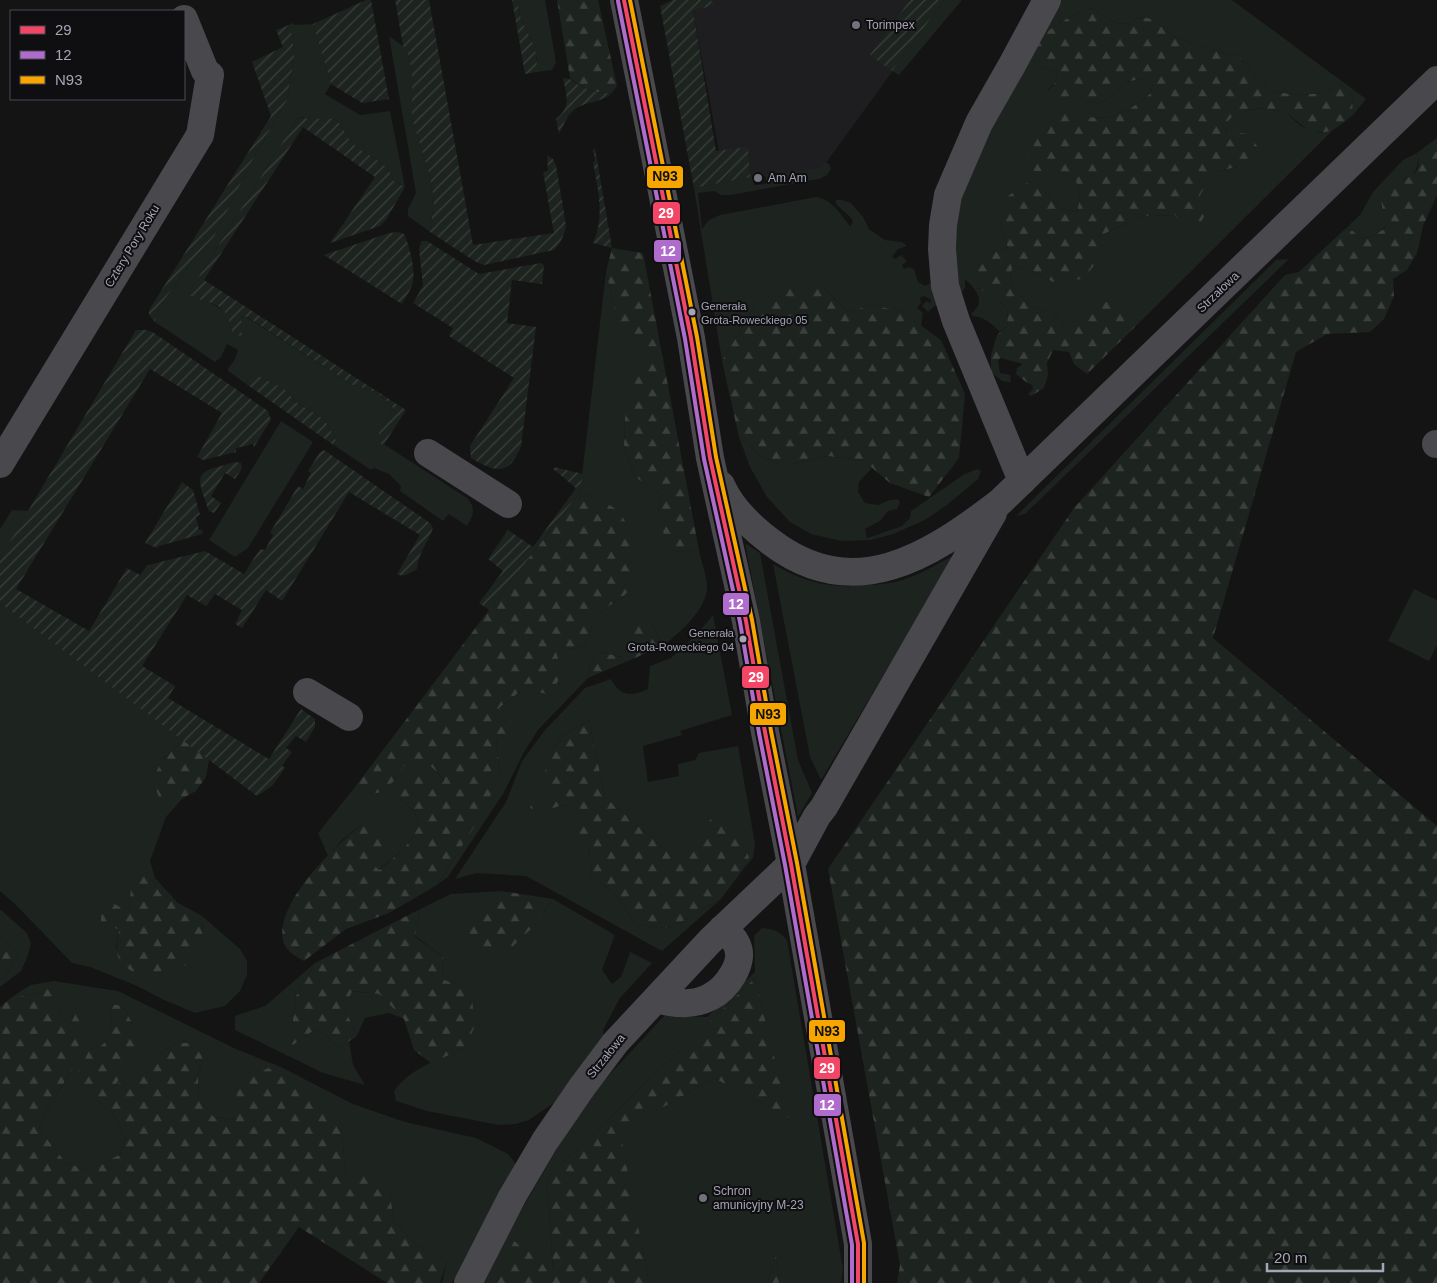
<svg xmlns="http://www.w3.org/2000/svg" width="1437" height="1283" font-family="Helvetica,sans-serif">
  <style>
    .built { fill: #1e1e20 }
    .green { fill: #1d231e }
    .forest { fill: url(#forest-firs) }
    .garden { fill: url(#garden-furrows) }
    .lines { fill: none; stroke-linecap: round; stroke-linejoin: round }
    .minor { stroke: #48484d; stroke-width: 28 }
    .bus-1-casing { stroke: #0f0e10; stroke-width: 8 }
    .bus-2-casing { stroke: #0f0e10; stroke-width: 8 }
    .bus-3-casing { stroke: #0f0e10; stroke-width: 8 }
    .bus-1 { stroke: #f34667; stroke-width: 4 }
    .bus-2 { stroke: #b06ccc; stroke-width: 4 }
    .bus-3 { stroke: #f7a600; stroke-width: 4 }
    .poi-dot { fill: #72727d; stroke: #0f0e10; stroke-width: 2 }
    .bus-dot { fill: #a5a5b5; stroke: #0f0e10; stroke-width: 2 }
    .labels { text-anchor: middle; stroke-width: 4; stroke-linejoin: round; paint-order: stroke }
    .bus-label { font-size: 11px; fill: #a5a5b5; stroke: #0f0e10; text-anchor: start }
    .poi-label { font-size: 12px; fill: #a5a5b5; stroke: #0f0e10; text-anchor: start }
    .street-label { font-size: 12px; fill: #a5a5b5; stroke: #0f0e10 }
    .line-badge { stroke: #0f0e10; stroke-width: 2 }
    .badge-label { font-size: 14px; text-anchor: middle; font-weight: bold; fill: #fff }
    .pale-badge-label { font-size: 14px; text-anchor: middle; font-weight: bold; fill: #111 }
  </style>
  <defs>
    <pattern id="forest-firs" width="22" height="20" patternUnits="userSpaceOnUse" patternTransform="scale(1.25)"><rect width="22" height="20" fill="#1d231e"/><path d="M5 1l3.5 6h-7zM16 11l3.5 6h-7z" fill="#3b403c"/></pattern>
    <pattern id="garden-furrows" width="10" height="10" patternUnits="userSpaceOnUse" patternTransform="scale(1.25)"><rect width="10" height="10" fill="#1d231e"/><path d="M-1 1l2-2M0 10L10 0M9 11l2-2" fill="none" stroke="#3b403c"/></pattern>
  </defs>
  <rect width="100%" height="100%" fill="#141414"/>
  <path class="built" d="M691,0H944L818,174L724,178Z"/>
  <path class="green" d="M518,0H545L556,62L552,70L537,72C537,65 537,56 535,49C530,33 516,17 518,0Z
    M944,0H962L899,75L892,71Z
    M1060,0H1232L1366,99L1353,115L1352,95L1340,83L1325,93L1296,95L1272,91L1256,77L1239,56C1216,51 1194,47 1173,35C1165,31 1159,22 1151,19C1135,14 1134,24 1122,24C1110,24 1102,13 1092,8L1071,16L1043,34Z
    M291,23L295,25L313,24L331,84L325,94L360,115L390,111L405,187L394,181C387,158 363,156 350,140C344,132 342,122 333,119C327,117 320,120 313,119C308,119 303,117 298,117L190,291L226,312L230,320L232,332L240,321V316L246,317L353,385C372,390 380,393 393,408C388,421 379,427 379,441L467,498C476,508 474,514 467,526L449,514L443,521L400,491L401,486L389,474L374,468L371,470L335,446L336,440L325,420L296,402L286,390L248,378L246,384L227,370L234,361L238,350L227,344L221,357L215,362L155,322L157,312L165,299L191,262L214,237L255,155L287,100L294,58L293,38L289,25Z
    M389,36L403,46L408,54L412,71V119L430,176L434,202L430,232L408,216V209L416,193Z
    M1028,56L1042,68L1055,71L1058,79L1047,91L1076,93L1085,101L1100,104L1127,82L1145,78L1153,83L1151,93L1130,109L1107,118L1084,117L1062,172L1076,181L1080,198L1077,212L1060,209L1041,188L999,220L1008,248L990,254L977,288L994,295L1008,310L1007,326L1000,332C992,324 985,317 973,316L971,314C987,301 976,290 965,279V288L962,292L955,288L949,236L957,199L982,141Z
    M1268,108L1285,112L1301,126L1321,133L1335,128L1140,322L1129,310L1066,328L1052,312L1030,307L1011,284L1012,266L1029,269L1053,282L1097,237L1142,216L1175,215L1197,199L1213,172L1237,167C1232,152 1217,123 1236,113C1243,109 1260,109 1268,108Z
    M1417,153C1420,162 1417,168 1412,177L1404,179L1381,206L1387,218L1385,227L1375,235L1362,239L1353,231L1345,229L1360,215L1373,192L1403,160Z
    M825,162L829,164L831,169L827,175L819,179L731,195H721L715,191L698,193L702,229L709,220L720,215L816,197C832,199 840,214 850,226L853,222L851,218L836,204V200H842L851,203L863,217L869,229L885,240L902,242L907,246L898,249L892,257L895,259L901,255L907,261L902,265L904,269L909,267L914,269L918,282L925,286L931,283L938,299L936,305L928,312L922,306L926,301L930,303L931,300L924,296L920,298L921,303L917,308L923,313L921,326L901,311L871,305L847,312L821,284L756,304L722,361L694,188L753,176L754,185L766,184V175L821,168Z
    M1289,259L1025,514L1016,516L1276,260Z
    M606,272L617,319L657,357L625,418L624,445L635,477L662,495L658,512L678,552L699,550C701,561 706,573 707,584C709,608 680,632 663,646L651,623H637L629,644L622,657L599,652L590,666L588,678L538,730L524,752L503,794L448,877L437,885L455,857L500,771L496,739L499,708L523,689L556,652L586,646L595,616L626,594L598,498L580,492Z
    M281,421L313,442L248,548L235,557L209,540Z
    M739,437L760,456L784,466L827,456L863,460L872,468L859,482L858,492L865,503L878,505L890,500L898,499L900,503L897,509L888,511L880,521L865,529L867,538L902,526L910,518L911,511L963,475L977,469L981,471L978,479L947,505L925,520L893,534L871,540L842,541L811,534L790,522L767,497L750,467Z
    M12,510L29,511L0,558V529Z
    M745,543L760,553L798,760L812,793L798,817Z
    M955,555L821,780L810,757L773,564C805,583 832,589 869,585C879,584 890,584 899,581C918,576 938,563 955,555Z
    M1414,589L1437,600V645L1429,661L1388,641Z
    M0,603L184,740L162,760L159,798H183L166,817L150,861L155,878L179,904L160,893L152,879L131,886L129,912L119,929L116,949L203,939L202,916L240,949L247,961V975L240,991L225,1006L195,1013L164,1000L137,986L90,967L72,963L16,905L0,891Z
    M713,615L732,715L680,731L682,735L643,746L648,782L679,776L678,764L695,760L699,753L738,746L755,844L753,858L744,868L749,856L711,818L684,866L605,797L589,720L561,737L549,754L548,795L534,814L562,805L581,810L589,842L591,877L613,891L636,925L671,928L721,899L662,951L526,876L477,873L455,879L506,802L522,761L545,730L585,688L611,679C620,696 631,697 648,689L650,666L671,658L697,634Z
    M420,761L433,767L444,781L430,788L400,799L414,811L419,826L404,849L378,870L367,860L364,822L341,841L328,856L318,833L355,787L365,791L393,782L407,762Z
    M501,891L461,935L535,925L553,899L615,935L602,970L612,984L621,977L630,952L652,963L620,998L603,1030V1036L561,1098L529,1120L516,1124L498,1125L427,1111L396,1101L394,1091C410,1068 440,1059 465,1048L458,984L444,980L443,957L415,936L420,909L451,894Z
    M0,909L27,933L31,944L27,958L21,971L0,987V981L3,979L19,954L0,935Z
    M762,928C774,929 779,931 787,940L843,1269L841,1283H779L776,1257L767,1283H649L619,1132L714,1078L788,1117L755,978L547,1178L553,1269L515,1242L497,1283H482L500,1247L584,1102L665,1015L707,1017L755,972L754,936Z
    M315,963L296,996L292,1027L293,1045L317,1028L339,1048L349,1041L353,1065L365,1085L323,1073L235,1030V1016L265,1006Z
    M54,981L118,991L236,1049L281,1067L353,1104L405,1122L476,1138L508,1154L516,1164L452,1283H442L447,1261L417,1246L394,1221L390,1195L346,1176L341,1127L237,1120L214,1117L199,1100L198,1076L203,1055L175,1043L114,1087L134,1026L122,1005H111L110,1037L101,1046L90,1049L89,1094L114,1114L125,1137L121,1154L89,1170L66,1163L39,1129L46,1111L71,1072V1023L62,1018L56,1006L42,993L12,997L30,985Z
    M351,991L379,994L405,1019L389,1013L365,1018L357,1036L345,1009Z"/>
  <path class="forest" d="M557,0H598L617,86L612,93C595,94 582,88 570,78Z
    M1092,8C1102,13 1110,24 1122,24C1134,24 1135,14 1151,19C1159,22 1165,31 1173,35C1194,47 1216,51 1239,56L1256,77L1272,91L1296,95L1325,93L1340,83L1352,95L1353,115C1344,122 1332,134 1320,132C1301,130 1296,117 1283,112C1270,106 1238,107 1229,120C1227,123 1227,127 1226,131L1248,134L1261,151L1253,171L1237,167L1213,172L1198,199L1206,213L1200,224L1186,227L1175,215L1142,216L1097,237L1101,257L1083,279L1053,282L1029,269L1012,266L1011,284L1030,307L1052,312L1066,328L1076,312L1104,301L1129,310L1140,322L1087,374L1074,364L1069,352L1053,350L1047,363L1048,375L1044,388L1031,396L1028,394L1033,389L1032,385L1026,382L1016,374L1017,368L1023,364L1001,358L998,360L1000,373L1010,375L1011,382L1002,381L991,372V355L997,335L1007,326L1008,310L994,295L977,288L976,268L990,254L1008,248L999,220L1008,196L1027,183L1041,188L1060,209L1077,212L1080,198L1076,181L1062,172L1034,171L1027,157C1036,131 1042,120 1066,106L1084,117L1107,118L1130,109L1151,93L1153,83L1144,78L1127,82L1100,104L1085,101L1076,93L1058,101L1047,97V92L1058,79L1055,71L1042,68L1028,56L1043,34L1071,16Z
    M1437,138V195L1423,226L1417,253L1407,270L1393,279L1394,296L1384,319L1370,332L1327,334L1296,352L1213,638L1437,826V1283H897L900,1265L828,869L1074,508L1285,275L1299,272L1345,229L1353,231L1362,239L1375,235L1385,228C1387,215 1377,204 1384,194C1394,176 1426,183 1417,153Z
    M612,248L643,253L699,550L678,552L665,539L658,512L662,495L635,477L624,445L625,418L635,379L657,357L628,342L617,319L606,272Z
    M794,284H821L847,312L871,305L901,311L941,340L965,394L959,458L929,497L890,483L863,460L827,456L784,466L760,456L739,437L722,361L756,304Z
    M580,492L598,498L619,511L632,533L635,578L626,594L595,616L586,646L556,652L562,671L552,695L523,689L499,708L520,730L496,740L500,771L485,810L437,885L389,913L346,929L304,961C296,957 285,950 283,941C275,901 337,845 364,822L385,825V850L368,860L379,870L404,849L419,826L414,811L400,799L397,786L415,767L430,788L444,781C434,766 426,761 407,762L393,782L378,793L365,791L355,787L489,610Z
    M636,623H651L663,646L588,678L590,666L599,652L622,657L629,644Z
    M589,720L605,797L683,865L711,818L737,829L749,857L744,868L721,899L671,928L636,925L613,891L591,877L589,842L576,830L580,810L562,805L534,815L530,806L548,795L543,781L549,754L561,737Z
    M184,740L209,760L206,777L196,791L183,798H159L153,779L162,760Z
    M140,873L152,879L160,893L202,916L203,939L186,965L141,977C115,961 115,959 119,929L101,925V907L111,902L129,912L131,886Z
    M501,891L553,899L535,925L511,948L477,954L460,935Z
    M420,909L415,937L443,957L444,980L458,984L472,992L474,1028L465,1048L431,1063L414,1050L404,1019L379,994L352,991L345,1009L357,1036L339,1048L317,1028L293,1045L282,1037L292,1027L296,996L315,963Z
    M0,935L19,954L3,979L0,981Z
    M755,978L789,1118L714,1078L620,1132L649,1283H497L514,1241L553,1268L547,1178Z
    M51,985L62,994L56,1006L62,1018L71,1023L79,1007L88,1013L71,1072L46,1111L39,1129L66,1163L89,1170L121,1154L125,1137L114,1114L89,1094L77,1073L90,1049L101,1046L110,1037L111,1005H122L134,1026L135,1053L115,1086L175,1043H189L203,1055L198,1076L199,1100L214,1117L236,1120L237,1085L268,1068L288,1076L314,1091L341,1127L346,1176L364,1175L390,1195L394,1221L417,1246L447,1261L440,1283H387L299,1227L259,1283H0V1007L12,997L42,993Z
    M776,1256L779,1283H767Z"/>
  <path class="garden" d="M366,0H371L389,99L362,103L331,84L313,24Z
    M395,0H429L473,245L554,233L543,172L548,171L547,155L553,159L556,165L566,225C565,234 561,243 554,250L484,265L476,262L430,232L434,202L430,176L412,119V71L408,54L403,46Z
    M512,0H518C516,17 530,33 535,49C537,56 537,65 537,72L525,74Z
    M673,0H709L714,3L713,6L693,10L716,151L748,147L750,177L694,188L660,6Z
    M910,0H944L892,71L870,55Z
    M289,25L293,38L294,58L287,100L255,155L214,237L191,262L165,299L157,312L155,322L149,315V310L271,116L252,62L283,47L276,30Z
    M563,78C572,78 574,83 581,86C591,91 600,94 612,93C602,103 585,101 574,110C567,115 563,127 559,134L556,119C572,107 566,95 563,78Z
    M298,117C304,118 311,119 317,119C322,119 328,117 333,119C342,122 344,132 350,140C363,156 387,158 394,181L405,187L386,220L380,226L330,243L375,177L303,127L204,280L406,410L383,446C370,434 389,421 393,408C381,393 372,390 353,385L247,317L241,316L242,337L232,332C228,305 216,305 193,297L190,295V291Z
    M595,148L612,248L593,243C605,215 598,191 593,162L595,161L594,153L592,152Z
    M398,232L404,234C410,247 415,268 413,282C411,290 406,297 402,304L324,255L389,233Z
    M422,241H427L479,274L541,263L544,265L542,284L512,280L507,323L536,327L521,446C509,477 495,472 471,458L470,446L514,378L449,336L453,328L413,303L423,286L419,248Z
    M136,330H146L154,333L268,411L271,420L254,447L253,444L236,448V452L203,460L197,457L222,413L150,369L16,589L89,631L127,568L140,575L148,565L205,551L244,574L260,549L265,550L273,535L270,533L298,486L303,489L311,473L308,471L320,452L324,450L430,523L433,528C428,543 418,553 417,569C410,573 404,578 397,574L420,535L349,492L282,601L266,590L242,628L235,624L242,610L215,594L206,606L187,595L142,666L175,686L168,698L269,759L301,709L315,719V727L306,742L296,736L286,748L292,752L282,766L285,768L272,786L257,796L0,603V558Z
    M260,377L286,390L296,402L325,420L336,440L335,446L246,384L248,378Z
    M235,462L241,463L242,468L235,479L225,473L211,496L221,503L214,513L209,511C194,471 195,473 235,462Z
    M554,467L583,474L580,492L489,610L479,603L503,571L488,559L508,530L533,547L576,488L553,469Z
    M182,482L193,490L200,515L196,517L199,530H203L202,534L159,546L157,548L145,543Z"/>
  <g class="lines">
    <path class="minor" d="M624,0L691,338L710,458L746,621L765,732L791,864L858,1244V1283
      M1436,444H1437
      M428,453L508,504
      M0,464L200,135L210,75L205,71L184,19
      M1022,481L956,321L945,286L942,249L943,225L948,195L979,123L1012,65L1047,0
      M721,485C731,508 751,527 771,542C854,605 928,557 999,503L1437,80
      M307,692L349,717
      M657,999C674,1004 693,1006 710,997C726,989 747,962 736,943C733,937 728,933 722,929
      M468,1283L512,1197L545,1141L582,1087L615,1043L710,941L791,864L817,816L824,807L993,513"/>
    <g class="bus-1-casing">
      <path id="bus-1" d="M624,0L691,338L710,458L746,621L765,732L791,864L858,1244V1283"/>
    </g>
    <g class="bus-2-casing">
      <path id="bus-2" d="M618,1L685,339L704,459L740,622L759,733L785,865L852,1245V1283"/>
    </g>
    <g class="bus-3-casing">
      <path id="bus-3" d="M630,0L697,337L716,457L752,620L771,731L797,863L864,1243V1283"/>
    </g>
    <use href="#bus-1" class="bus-1"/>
    <use href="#bus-2" class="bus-2"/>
    <use href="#bus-3" class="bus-3"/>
  </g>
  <g class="poi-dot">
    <circle cx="856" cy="25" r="5"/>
    <circle cx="758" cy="178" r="5"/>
    <circle cx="703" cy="1198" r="5"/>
  </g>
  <g class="bus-dot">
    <circle cx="692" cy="312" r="4.5"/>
    <circle cx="743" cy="639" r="4.5"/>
  </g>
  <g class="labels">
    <g class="bus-label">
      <text x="701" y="310">Generała<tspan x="701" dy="14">Grota-Roweckiego 05</tspan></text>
      <text x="734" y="637" text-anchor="end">Generała<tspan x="734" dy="14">Grota-Roweckiego 04</tspan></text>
    </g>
    <g class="poi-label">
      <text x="866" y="29">Torimpex</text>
      <text x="768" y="182">Am Am</text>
      <text x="713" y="1195">Schron<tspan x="713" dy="14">amunicyjny M-23</tspan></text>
    </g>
    <g class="street-label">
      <text transform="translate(132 246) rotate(-59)" y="4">Cztery Pory Roku</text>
      <text transform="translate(1218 292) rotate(-44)" y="4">Strzałowa</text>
      <text transform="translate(606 1056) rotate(-51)" y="4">Strzałowa</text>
    </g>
  </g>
  <g class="line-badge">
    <rect x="646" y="165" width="38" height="24" rx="5" fill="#f7a600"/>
    <rect x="652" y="201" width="29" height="24" rx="5" fill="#f34667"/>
    <rect x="653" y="239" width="29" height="24" rx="5" fill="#b06ccc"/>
    <rect x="722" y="592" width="28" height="24" rx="5" fill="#b06ccc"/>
    <rect x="741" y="665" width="29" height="24" rx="5" fill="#f34667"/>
    <rect x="749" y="702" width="38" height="24" rx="5" fill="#f7a600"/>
    <rect x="808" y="1019" width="38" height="24" rx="5" fill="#f7a600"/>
    <rect x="813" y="1056" width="28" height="24" rx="5" fill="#f34667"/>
    <rect x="813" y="1093" width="29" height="24" rx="5" fill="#b06ccc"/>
  </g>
  <g class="badge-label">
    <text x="666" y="218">29</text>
    <text x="668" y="256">12</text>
    <text x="736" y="609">12</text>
    <text x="756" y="682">29</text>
    <text x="827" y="1073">29</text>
    <text x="827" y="1110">12</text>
  </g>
  <g class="pale-badge-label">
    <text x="665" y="181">N93</text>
    <text x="768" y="719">N93</text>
    <text x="827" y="1036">N93</text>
  </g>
  <rect x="10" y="10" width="175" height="90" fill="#0f0e10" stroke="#4b4a52"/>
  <rect x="20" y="26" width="25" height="8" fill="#f34667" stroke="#4b4a52"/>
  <text x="55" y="35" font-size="15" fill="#a5a5b5">29</text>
  <rect x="20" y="51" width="25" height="8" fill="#b06ccc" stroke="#4b4a52"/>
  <text x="55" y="60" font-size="15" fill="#a5a5b5">12</text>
  <rect x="20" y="76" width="25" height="8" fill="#f7a600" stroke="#4b4a52"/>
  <text x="55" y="85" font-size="15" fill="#a5a5b5">N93</text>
  <path d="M1267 1263v8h116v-8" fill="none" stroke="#a5a5b5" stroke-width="2.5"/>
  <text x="1274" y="1263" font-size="15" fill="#a5a5b5" stroke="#0f0e10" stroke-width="4" paint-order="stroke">20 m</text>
</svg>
